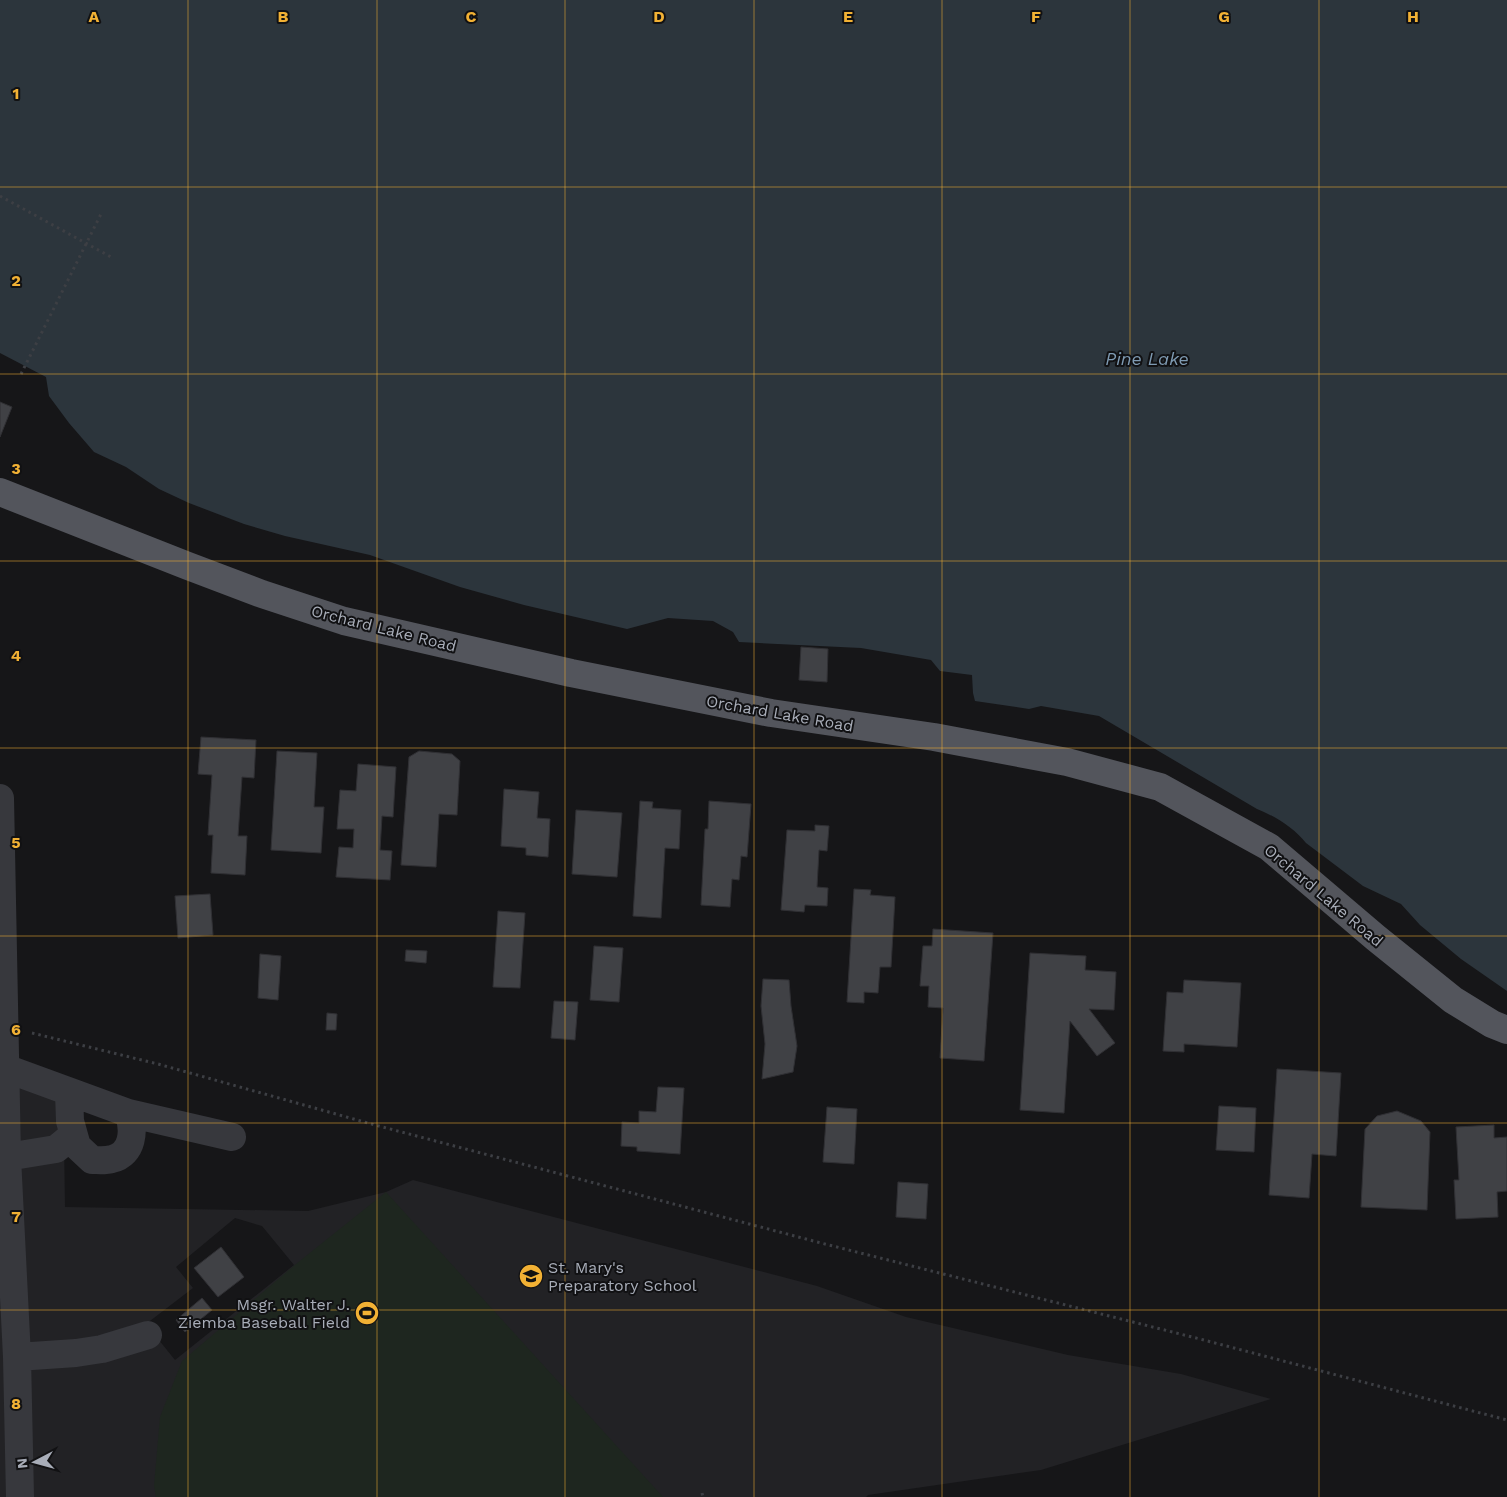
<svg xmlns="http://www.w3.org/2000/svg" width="1507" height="1497" font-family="'Work Sans',sans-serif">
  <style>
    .built { fill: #222225; fill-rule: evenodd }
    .green { fill: #1e261f }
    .water { fill: #2c353c }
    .building { fill: #404145; stroke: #303034 }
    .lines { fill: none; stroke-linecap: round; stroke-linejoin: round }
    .path { stroke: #3d3f44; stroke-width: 3; stroke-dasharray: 2.5 4; stroke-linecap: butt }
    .minor { stroke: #37383d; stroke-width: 28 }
    .major { stroke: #53555c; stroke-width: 28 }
    .grid { fill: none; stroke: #f2b134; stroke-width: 1; stroke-opacity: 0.55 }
    .labels { text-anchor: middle; stroke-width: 4; stroke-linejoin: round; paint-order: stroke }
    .street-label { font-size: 16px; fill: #a8adb8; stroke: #111113 }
    .poi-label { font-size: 16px; fill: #a8adb8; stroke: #111113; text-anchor: start }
    .water-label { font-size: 18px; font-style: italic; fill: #7f9bb3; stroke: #111113 }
    .grid-label { font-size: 16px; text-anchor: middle; font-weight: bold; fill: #f2b134; stroke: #111113; stroke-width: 4; stroke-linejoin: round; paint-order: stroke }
  </style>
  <rect width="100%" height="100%" fill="#161618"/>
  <path class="built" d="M0,1060L63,1077L65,1207L308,1211L386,1192L413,1180L817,1286L906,1317L1068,1355L1181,1374L1271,1399L1041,1470L868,1495L866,1497H0ZM235,1218L262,1226L294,1265L175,1360L146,1324L193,1288L176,1267Z"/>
  <path class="green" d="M386,1192L663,1497H156L154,1486L160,1417L182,1361L296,1264Z"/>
  <path class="water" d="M0,0H1507V991L1461,959L1420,925L1401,904L1363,886L1306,843C1294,828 1275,816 1257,809L1099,716L1041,706L1029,709L975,701L973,693L972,675L940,671L931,660L861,648L739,642L733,632L713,621L668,618L627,629L524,605L460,587L370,555L285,536L244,524L189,503L159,489L126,467L94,452L69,423L49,396L46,377L0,353Z"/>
  <path class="building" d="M0,402L12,407L0,437Z
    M801,647L828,649L827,682L799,680Z
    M201,737L256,740L254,778L242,777L238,836H247L245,875L211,873L213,835H208L212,775L198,774Z
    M277,751L317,753L314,807H324L321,853L271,850Z
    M419,751L452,754L460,761L457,815L439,814L436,867L401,865L409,757Z
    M358,764L396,767L393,817L382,816L380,850L392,851L390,880L336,877L339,847L353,848L354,829H337L340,790L356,791Z
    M504,789L539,792L537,818L550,819L548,857L526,855V848L501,846Z
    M640,801L653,802L652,808L681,810L679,849L665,848L661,918L633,916Z
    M709,801L751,804L747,857L741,856L739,880L732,879L730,907L701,905L705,829H708Z
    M576,810L622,813L617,877L572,874Z
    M815,825L829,826L827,851L819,850L817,887L828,888L827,906L805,905L804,912L781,910L787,830L815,831Z
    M854,889L871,890L870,895L895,897L891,967H880L878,993L864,992V1003L847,1002Z
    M210,894L213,935L178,938L175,896Z
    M498,911L525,913L520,988L493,987Z
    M933,929L993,933L984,1061L940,1058L943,1008L928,1007L929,986H920L923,946H932Z
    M594,946L623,948L619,1002L590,1000Z
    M406,950L427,951L426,963L405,961Z
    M1030,953L1086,956L1085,970L1116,972L1114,1010L1089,1009L1115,1043L1097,1056L1070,1021L1064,1113L1020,1110Z
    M260,954L281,956L278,1000L258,998Z
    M763,979L789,980L791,1006L797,1046L793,1072L762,1079L765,1044L761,1006Z
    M1184,980L1241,983L1237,1047L1184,1044V1052L1163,1051L1167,992L1183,993Z
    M554,1001L578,1002L575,1040L551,1038Z
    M327,1013L337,1014L336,1030H326Z
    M1277,1069L1341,1073L1336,1156L1312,1154L1309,1198L1269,1195Z
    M658,1087L684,1088L680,1154L637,1151V1147L621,1146L622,1122L639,1123V1111L656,1112Z
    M1219,1106L1256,1108L1254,1152L1216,1150Z
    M827,1107L857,1109L854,1164L823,1162Z
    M1397,1111L1421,1121L1430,1132L1427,1210L1361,1207L1365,1129L1377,1116Z
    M1494,1125V1138L1507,1137V1191L1497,1192L1498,1217L1456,1219L1454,1180H1459L1456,1127Z
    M898,1182L928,1184L926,1219L896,1217Z
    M221,1247L244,1277L218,1297L194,1268Z
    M202,1298L212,1310L185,1332L176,1320Z"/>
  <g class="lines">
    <path class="path" d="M0,196L111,257
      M21,374L102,212
      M32,1033L158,1064L375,1125L821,1243L1200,1339L1507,1420
      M702,1493L703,1497"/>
    <path class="minor" d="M0,798L7,1157L17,1357L20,1497
      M5,1068L128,1113C135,1130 133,1154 112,1159C105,1161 98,1160 92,1160L77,1146L70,1121L69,1092
      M128,1113L232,1137
      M7,1157L56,1149L73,1135
      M17,1357L76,1353L102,1349L148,1335"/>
    <path class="major" d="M0,492L188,566L262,594L344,621L571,673L771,713L934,737L1067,762L1160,787L1269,847L1376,938L1453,1000L1492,1024L1507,1030"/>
  </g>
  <path class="grid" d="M188,0V1497M377,0V1497M565,0V1497M754,0V1497M942,0V1497M1130,0V1497M1319,0V1497M0,187H1507M0,374H1507M0,561H1507M0,748H1507M0,936H1507M0,1123H1507M0,1310H1507"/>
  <defs>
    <g id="school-disc" transform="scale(1.25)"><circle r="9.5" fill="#f2b134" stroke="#111113"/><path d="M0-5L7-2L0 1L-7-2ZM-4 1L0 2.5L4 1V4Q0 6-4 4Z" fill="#111"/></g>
    <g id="stadium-disc" transform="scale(1.25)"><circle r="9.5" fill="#f2b134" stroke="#111113"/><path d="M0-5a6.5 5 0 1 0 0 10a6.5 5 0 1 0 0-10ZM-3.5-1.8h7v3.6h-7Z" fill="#111"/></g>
  </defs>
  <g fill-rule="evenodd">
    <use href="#school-disc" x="531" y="1276"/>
    <use href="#stadium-disc" x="367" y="1313"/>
  </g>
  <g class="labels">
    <g class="street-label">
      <text transform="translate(384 628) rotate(14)" y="6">Orchard Lake Road</text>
      <text transform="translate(780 713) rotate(10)" y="6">Orchard Lake Road</text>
      <text transform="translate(1324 895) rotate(40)" y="6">Orchard Lake Road</text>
    </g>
    <g class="poi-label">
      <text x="548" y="1273">St. Mary's<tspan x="548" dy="18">Preparatory School</tspan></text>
      <text x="350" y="1310" text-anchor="end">Msgr. Walter J.<tspan x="350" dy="18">Ziemba Baseball Field</tspan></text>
    </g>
    <g class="water-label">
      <text x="1147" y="365">Pine Lake</text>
    </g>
  </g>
  <g class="grid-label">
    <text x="94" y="22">A</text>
    <text x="283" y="22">B</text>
    <text x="471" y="22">C</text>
    <text x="659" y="22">D</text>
    <text x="848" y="22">E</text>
    <text x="1036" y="22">F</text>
    <text x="1224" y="22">G</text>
    <text x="1413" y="22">H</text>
    <text x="16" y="99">1</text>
    <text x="16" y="286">2</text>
    <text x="16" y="474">3</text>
    <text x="16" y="661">4</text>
    <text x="16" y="848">5</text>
    <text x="16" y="1035">6</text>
    <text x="16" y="1222">7</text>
    <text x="16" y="1409">8</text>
  </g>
  <g transform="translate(35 1462) rotate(264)" stroke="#111113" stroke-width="4" paint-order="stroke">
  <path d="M0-4L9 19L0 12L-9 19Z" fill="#a8adb8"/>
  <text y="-8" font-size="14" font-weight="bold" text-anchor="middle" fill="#a8adb8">N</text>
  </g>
</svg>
